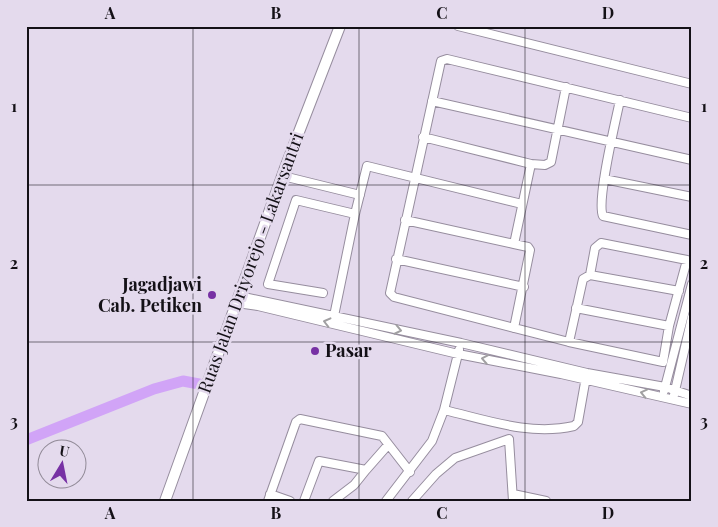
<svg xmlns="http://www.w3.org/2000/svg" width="718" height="527" font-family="'Playfair Display',serif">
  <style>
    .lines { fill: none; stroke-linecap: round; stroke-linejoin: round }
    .river { stroke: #d1a4f7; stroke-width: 11 }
    .minor-casing { stroke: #968d9e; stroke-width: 10 }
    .major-casing { stroke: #968d9e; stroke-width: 12 }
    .minor { stroke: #fff; stroke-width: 8 }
    .major { stroke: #fff; stroke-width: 10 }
    .oneway { stroke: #a1a0a2 }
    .grid { fill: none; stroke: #141117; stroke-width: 1; stroke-opacity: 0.55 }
    .poi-dot { fill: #7731a4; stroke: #e4daed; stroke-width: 2 }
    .labels { text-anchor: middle; stroke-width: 5; stroke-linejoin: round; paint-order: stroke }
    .street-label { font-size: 18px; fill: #141117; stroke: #e4daed }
    .poi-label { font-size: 18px; font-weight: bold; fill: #141117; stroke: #e4daed; text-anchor: end }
    .neatline { fill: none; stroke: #141117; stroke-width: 2 }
    .grid-label { font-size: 16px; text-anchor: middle; font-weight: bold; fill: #141117 }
  </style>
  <rect width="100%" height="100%" fill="#e4daed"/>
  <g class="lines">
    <path class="river" d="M26,440L154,389L183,381L199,384"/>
    <g class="minor-casing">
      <path id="minor" d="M458,26L692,84
        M620,100C616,120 596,201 603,216L692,235
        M432,101L692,160
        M423,137L531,164
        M283,176L360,195
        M604,179L692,197
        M405,220L514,244
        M396,259L524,287
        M590,275L679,291
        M323,293L268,284L296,200L355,214L367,166L522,204
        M239,296L461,343L587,373L665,387L692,396
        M237,303L258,306L458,354L561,374L692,404
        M576,308L669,326
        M334,316L355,214
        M514,328L530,250L528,247L514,244L531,164L545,165L551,162L566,87
        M569,342L583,279L590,275L595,248L601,243L687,260L669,326L663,362L569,342L394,297L390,293L441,61L447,59L692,118
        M459,350L444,410C487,420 530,436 574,426L578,422L586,377
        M664,391L692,284
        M674,395L692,317
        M270,494L290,501
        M513,494L546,501
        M268,501L296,422L300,419L382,436L410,472
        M304,501L319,461L366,470L388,445
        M333,501L354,485L366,470
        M386,501L432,441L444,410
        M412,501L436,474L455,458L509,439L513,501"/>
    </g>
    <g class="major-casing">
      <path id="major" d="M165,501L285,168L340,26"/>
    </g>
    <use href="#minor" class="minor"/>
    <use href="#major" class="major"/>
  </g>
  <defs><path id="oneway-chevron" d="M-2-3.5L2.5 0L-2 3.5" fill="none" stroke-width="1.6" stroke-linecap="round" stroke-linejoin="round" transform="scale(1.25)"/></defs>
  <g class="oneway">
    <use href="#oneway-chevron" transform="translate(327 322) rotate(-166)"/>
    <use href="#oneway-chevron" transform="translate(398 330) rotate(12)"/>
    <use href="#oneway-chevron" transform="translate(485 359) rotate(-169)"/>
    <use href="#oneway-chevron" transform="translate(644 393) rotate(-167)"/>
  </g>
  <path class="grid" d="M193,26V501M359,26V501M525,26V501M26,185H692M26,342H692"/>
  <g class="poi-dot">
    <circle cx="212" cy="295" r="5"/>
    <circle cx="315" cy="351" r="5"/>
  </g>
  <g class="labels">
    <g class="street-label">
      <text transform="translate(251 263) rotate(-70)" y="6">Ruas Jalan Driyorejo - Lakarsantri</text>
    </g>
    <g class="poi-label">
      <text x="202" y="291">Jagadjawi<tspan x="202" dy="21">Cab. Petiken</tspan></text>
      <text x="325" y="357" text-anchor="start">Pasar</text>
    </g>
  </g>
  <rect width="718" height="527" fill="none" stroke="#e4daed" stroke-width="55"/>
  <g transform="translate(62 464) rotate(10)"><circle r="24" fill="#e4daed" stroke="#918a97"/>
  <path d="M0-4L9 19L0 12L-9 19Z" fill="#7731a4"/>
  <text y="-8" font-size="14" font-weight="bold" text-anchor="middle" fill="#141117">U</text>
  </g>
  <rect x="28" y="28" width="662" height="472" class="neatline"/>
  <g class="grid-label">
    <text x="110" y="19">A</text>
    <text x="276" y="19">B</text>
    <text x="442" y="19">C</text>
    <text x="608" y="19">D</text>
    <text x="14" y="112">1</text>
    <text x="704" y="112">1</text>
    <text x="14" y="269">2</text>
    <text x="704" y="269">2</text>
    <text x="14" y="427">3</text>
    <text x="704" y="427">3</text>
    <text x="110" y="519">A</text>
    <text x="276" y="519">B</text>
    <text x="442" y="519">C</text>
    <text x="608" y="519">D</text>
  </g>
</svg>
